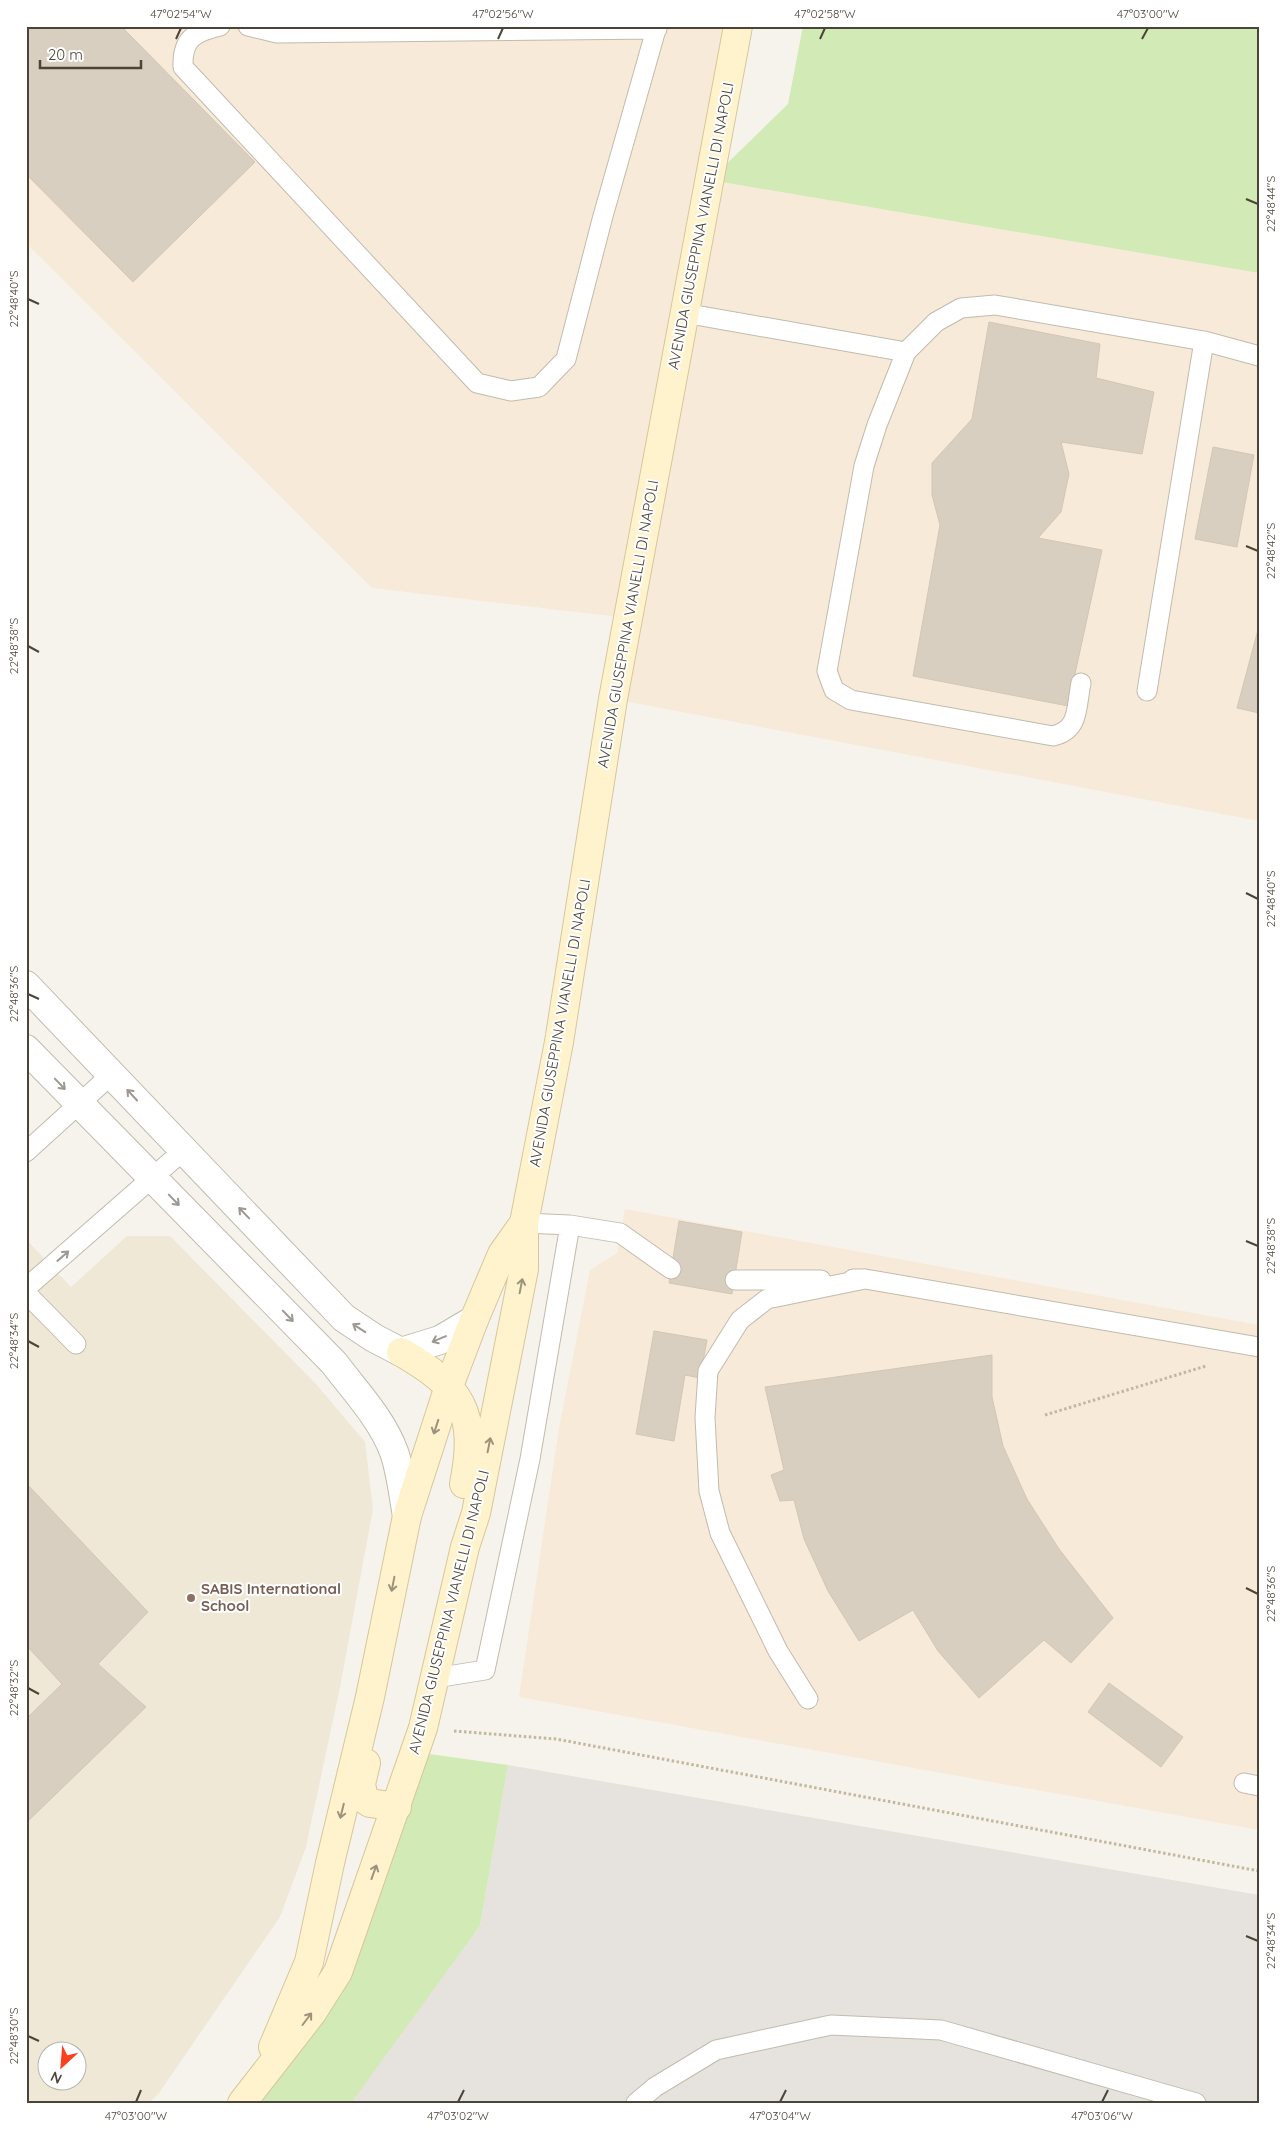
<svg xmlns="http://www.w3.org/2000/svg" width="1285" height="2129" font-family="Quicksand,sans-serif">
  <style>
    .commercial { fill: #f7ead8 }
    .industrial { fill: #e6e2dd }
    .education { fill: #efe8d6; fill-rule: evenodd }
    .green { fill: #d2eab5 }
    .building { fill: #d8cfc1; stroke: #d3c7b4 }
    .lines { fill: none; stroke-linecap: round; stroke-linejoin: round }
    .lane-casing { stroke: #c2bbae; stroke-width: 21 }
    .street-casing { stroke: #c2bbae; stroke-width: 30 }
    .secondary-casing { stroke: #d6c79b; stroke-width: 30 }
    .path { stroke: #c4b79f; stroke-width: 3; stroke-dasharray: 2.5 2.5; stroke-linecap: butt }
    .lane { stroke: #fff; stroke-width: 19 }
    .street { stroke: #fff; stroke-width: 28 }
    .secondary { stroke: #fff3cd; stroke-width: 28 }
    .oneway { stroke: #9c9892 }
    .oneway2 { stroke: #9c937c }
    .ticks { fill: none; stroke: #4b4439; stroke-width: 2 }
    .education-dot { fill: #8d6e63; stroke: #fff; stroke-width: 2 }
    .labels { text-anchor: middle; stroke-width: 4; stroke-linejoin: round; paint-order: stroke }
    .street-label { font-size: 15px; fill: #4b4439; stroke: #fff }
    .education-label { font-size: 15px; font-weight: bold; fill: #785e54; stroke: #fff; text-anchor: start }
    .neatline { fill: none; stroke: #4b4439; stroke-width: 2 }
    .ticks-label { font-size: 12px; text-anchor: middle; fill: #4b4439 }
  </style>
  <rect width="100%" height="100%" fill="#f6f3ec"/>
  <path class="commercial" d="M26,26H739L710,180L1259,273V821L613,699L628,618L372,588L26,243Z
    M625,1209L1259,1325V1830L519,1697L559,1428L590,1270L617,1253Z"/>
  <path class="industrial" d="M508,1765L1259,1895V2103H350L480,1926Z"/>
  <path class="education" d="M127,1236H170L316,1384L365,1442L373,1509L340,1687L306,1847L280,1917L159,2093L149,2103H26V1239L71,1287ZM48,2052H78V2082H48Z"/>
  <path class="green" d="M803,26H1259V273L710,180L788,104Z
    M415,1752L508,1765L480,1926L351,2103H240L338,1972Z"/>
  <path class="building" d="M26,26H121L255,162L133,282L26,174Z
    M989,322L1100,344L1096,378L1154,392L1142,454L1061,442L1069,474L1061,512L1038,538L1102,550L1068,706L913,676L940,525L932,495V463L972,419Z
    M1213,447L1254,455L1237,547L1195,539Z
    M1259,626V713L1237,708Z
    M679,1221L742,1232L732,1294L669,1283Z
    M654,1331L707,1340L700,1378L685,1375L674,1441L636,1434Z
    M992,1355V1397L1003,1446L1027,1499L1059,1549L1113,1618L1071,1663L1044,1640L979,1698L938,1651L913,1610L859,1641L828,1591L804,1539L794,1500L780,1501L771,1475L784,1470L765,1387Z
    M26,1483L148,1612L98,1664L146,1707L26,1823V1719L62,1684L26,1645Z
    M1109,1683L1183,1737L1161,1767L1088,1712Z"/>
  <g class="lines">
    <g class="lane-casing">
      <path id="lane" d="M220,26C194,32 182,39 183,67L477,383L511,391L539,387L566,359L603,216L657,26
        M248,26L277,33L657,29
        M684,313L906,352L936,322L961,308L995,305L1204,341L1259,356
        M906,352L877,425L864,466L827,671L834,690L851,700L1053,736C1080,730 1076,707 1081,683
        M1147,691L1204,341
        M26,1152L112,1074
        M524,1223L570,1225L620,1233L671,1269
        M853,1279H865L1259,1347
        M735,1280H821
        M26,1288L184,1150
        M26,1293L76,1344
        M435,1678L485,1670L530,1459L570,1225
        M808,1699L778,1651L720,1533L709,1491L705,1418L708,1371L740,1320L767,1299L865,1279
        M1244,1783L1259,1786
        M636,2103L655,2087L716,2050L831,2025L941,2030L1196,2103"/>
    </g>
    <g class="street-casing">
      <path id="street" d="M26,985L344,1318L374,1338L401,1352L440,1340L474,1320
        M26,1049L334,1363C355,1391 382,1419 394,1452C401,1472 403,1494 407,1516"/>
    </g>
    <g class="secondary-casing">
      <path id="secondary" d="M401,1352C462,1387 478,1413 464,1484
        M366,1763L361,1784L364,1799L370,1803L397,1807
        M273,2047L309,1962L330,1863L370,1697L407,1516L449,1386L474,1320L502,1254L524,1223
        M242,2103L312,2013L338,1972L423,1728L465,1547L476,1513L524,1269V1223L559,1042L613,699L738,26"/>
    </g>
    <path class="path" d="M1045,1415L1206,1366
      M454,1731L556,1739L1259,1871"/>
    <use href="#lane" class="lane"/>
    <use href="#street" class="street"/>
    <use href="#secondary" class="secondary"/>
  </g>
  <defs><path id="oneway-shaft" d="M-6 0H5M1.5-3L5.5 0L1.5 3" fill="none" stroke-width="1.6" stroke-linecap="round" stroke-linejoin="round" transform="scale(1.25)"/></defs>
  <g class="oneway">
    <use href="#oneway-shaft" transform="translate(60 1084) rotate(46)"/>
    <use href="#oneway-shaft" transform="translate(132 1095) rotate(-133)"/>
    <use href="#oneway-shaft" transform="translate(174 1200) rotate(46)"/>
    <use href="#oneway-shaft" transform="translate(244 1213) rotate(-134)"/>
    <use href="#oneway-shaft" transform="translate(63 1256) rotate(-41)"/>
    <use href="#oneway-shaft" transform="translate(288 1316) rotate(46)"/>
    <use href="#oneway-shaft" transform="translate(359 1328) rotate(-147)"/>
    <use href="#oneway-shaft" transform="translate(439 1339) rotate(157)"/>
  </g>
  <g class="oneway2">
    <use href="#oneway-shaft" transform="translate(521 1286) rotate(-79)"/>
    <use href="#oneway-shaft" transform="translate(436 1427) rotate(108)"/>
    <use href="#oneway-shaft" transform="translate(489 1445) rotate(-79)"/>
    <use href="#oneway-shaft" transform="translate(393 1584) rotate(101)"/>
    <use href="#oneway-shaft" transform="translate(342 1811) rotate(104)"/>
    <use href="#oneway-shaft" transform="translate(374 1872) rotate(-70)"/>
    <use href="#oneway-shaft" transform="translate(307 2019) rotate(-53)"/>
  </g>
  <path class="ticks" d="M176,39L181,28M498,39L503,28M820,39L825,28M1142,39L1148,28M1246,199L1258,204M28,299L39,304M1246,546L1258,551M28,646L39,652M1246,893L1258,899M28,994L39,999M1246,1241L1258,1246M28,1341L39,1347M1246,1588L1258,1594M28,1688L39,1694M1246,1936L1258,1941M28,2036L39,2041M136,2102L141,2090M458,2102L464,2090M780,2102L786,2090M1102,2102L1108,2090"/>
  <circle class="education-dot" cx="191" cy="1598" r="5"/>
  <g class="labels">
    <g class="street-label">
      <text transform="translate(701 226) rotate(-79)" y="5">AVENIDA GIUSEPPINA VIANELLI DI NAPOLI</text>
      <text transform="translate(628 624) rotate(-80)" y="5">AVENIDA GIUSEPPINA VIANELLI DI NAPOLI</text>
      <text transform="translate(560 1023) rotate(-80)" y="5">AVENIDA GIUSEPPINA VIANELLI DI NAPOLI</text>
      <text transform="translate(449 1612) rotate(-76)" y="5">AVENIDA GIUSEPPINA VIANELLI DI NAPOLI</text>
    </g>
    <g class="education-label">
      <text x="201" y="1594">SABIS International<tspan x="201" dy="17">School</tspan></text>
    </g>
  </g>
  <rect width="1285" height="2129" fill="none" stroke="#ffffff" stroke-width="55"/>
  <g transform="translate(62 2066) rotate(206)"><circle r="24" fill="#ffffff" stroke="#b7b4b0"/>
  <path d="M0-4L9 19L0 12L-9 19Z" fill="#fc3f1d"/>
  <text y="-8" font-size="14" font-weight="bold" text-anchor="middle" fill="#4b4439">N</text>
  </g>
  <path d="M40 60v8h101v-8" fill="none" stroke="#4b4439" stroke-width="2.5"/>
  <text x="48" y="60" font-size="15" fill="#4b4439" stroke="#ffffff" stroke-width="4" paint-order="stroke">20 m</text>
  <rect x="28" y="28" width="1230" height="2074" class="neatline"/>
  <g class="ticks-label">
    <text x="181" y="18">47°02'54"W</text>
    <text x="503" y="18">47°02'56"W</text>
    <text x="825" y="18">47°02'58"W</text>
    <text x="1148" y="18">47°03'00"W</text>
    <text transform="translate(1271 204) rotate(-90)" y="4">22°48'44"S</text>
    <text transform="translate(14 299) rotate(-90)" y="4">22°48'40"S</text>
    <text transform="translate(1271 551) rotate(-90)" y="4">22°48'42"S</text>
    <text transform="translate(14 646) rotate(-90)" y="4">22°48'38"S</text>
    <text transform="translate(1271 899) rotate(-90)" y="4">22°48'40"S</text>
    <text transform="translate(14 994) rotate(-90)" y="4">22°48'36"S</text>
    <text transform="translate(1271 1246) rotate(-90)" y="4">22°48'38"S</text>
    <text transform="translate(14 1341) rotate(-90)" y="4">22°48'34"S</text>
    <text transform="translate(1271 1594) rotate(-90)" y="4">22°48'36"S</text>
    <text transform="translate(14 1688) rotate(-90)" y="4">22°48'32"S</text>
    <text transform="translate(1271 1941) rotate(-90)" y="4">22°48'34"S</text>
    <text transform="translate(14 2036) rotate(-90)" y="4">22°48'30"S</text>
    <text x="136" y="2120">47°03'00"W</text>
    <text x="458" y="2120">47°03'02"W</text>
    <text x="780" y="2120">47°03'04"W</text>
    <text x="1102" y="2120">47°03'06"W</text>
  </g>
</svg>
